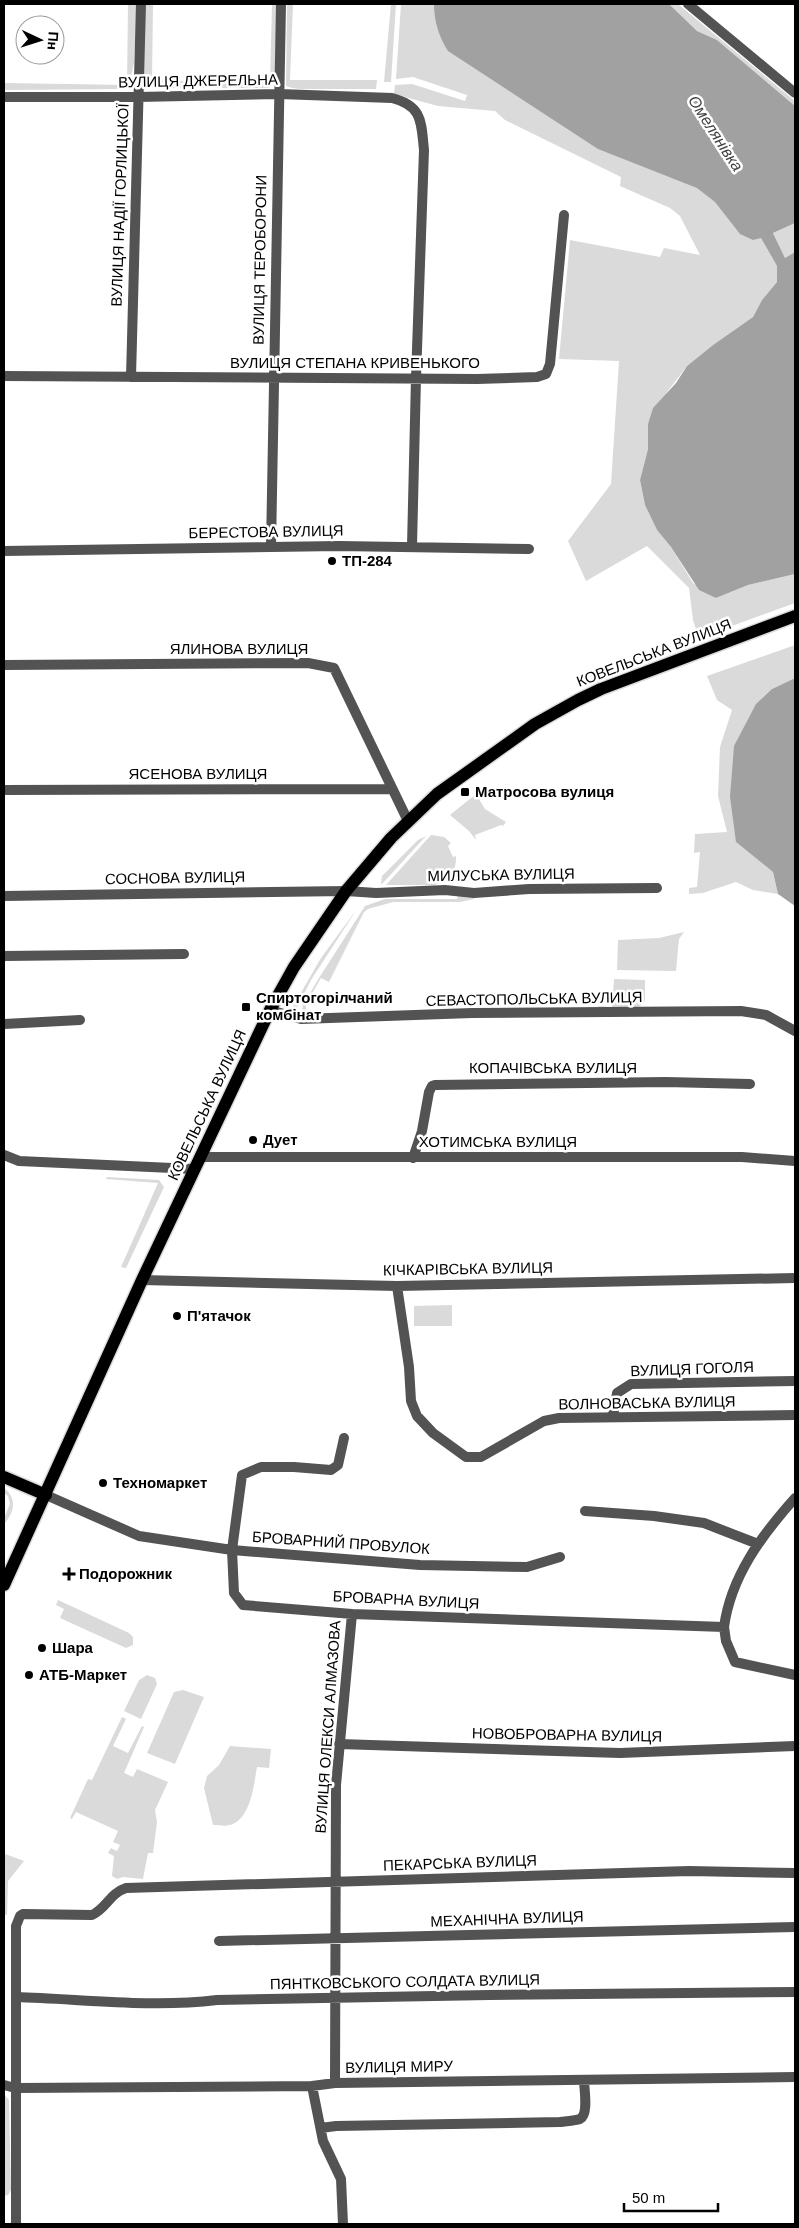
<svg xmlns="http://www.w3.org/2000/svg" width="799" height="2228" font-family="Arial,sans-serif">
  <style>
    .green { fill: #dadada }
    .water { fill: #a1a1a1 }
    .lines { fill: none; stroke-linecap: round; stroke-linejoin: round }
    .primary-casing { stroke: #dbdbdb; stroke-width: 15 }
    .minor { stroke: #535353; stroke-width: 10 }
    .primary { stroke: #000; stroke-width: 12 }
    .poi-dot { fill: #000; stroke: #fff; stroke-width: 2 }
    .labels { text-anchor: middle; stroke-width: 5; stroke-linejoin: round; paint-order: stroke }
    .street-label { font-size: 15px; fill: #000; stroke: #fff }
    .poi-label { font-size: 15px; font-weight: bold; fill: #000; stroke: #fff; text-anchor: start }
    .water-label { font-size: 16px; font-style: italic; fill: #424242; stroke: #fff }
  </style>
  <rect width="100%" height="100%" fill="#fff"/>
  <path class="green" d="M128,4H137L134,63L129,86L124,89L4,90V83L127,85Z
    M144,4H153L152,80L270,83L272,4H277L275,79L269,88H149L144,84L142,77Z
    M287,4H293L290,80H377L376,89H300L292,88L286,86Z
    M391,4H396L391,82H384Z
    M401,4H445L682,173L763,235L765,245L777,266V282L762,300L753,317L713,345L687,366L667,392L648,424V449L640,480L645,505L657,530L671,547L693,583L716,598L748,585L795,574V603L699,638L693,620L689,588L647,546L586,581L568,541L611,484L619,361L559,359L570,240L660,257L664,248L700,255L680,216L670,208L620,186L621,177L505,120L495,111L438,106L394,94L395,85L412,84L465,101L467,95L413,77L396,79Z
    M669,4H678L795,101V106L717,40L697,31Z
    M795,223V252L785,258L773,233Z
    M795,645V678L772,689L736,842L773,872L778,894L753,890L736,882L703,893L689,894V888L697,887L700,852L694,853L695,834L727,832L718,796L720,747L732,710L717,700L707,676Z
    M476,794L485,809L506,822L503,826L501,825L475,835L476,840L469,831L450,815Z
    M431,835L444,837L451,843L448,846L453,857L456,856C457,871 448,881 434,885H386Z
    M426,836L382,884H381L382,876L418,840Z
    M458,896L474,897V899L460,902H393L368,909L364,912L329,982L321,978L306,1004V1012L313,1014L302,1011L303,1005L319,978L365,906L385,899H457Z
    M357,909L311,980L296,1010H291L321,958Z
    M684,932L679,939L676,971L617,970L618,940L659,938Z
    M614,979L645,980V1001L639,1007L598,1009V1006L612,1007Z
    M107,1177L159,1180L164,1187L126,1268L121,1267L158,1183L106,1179Z
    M452,1305V1326H414V1306Z
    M4,1488C17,1498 15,1512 4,1524V1518L10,1504L8,1496L4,1493Z
    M58,1600L129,1633L133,1637V1645L126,1648L60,1618L64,1609L56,1605Z
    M147,1675L155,1678L157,1684L141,1719L124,1711L139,1680Z
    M183,1690L204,1697L175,1764L147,1753L174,1692Z
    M122,1717L126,1719L113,1746L128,1753L142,1726L144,1727L124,1773L133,1777L137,1769L168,1782L155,1810L157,1822L153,1853H148L143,1879L123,1877L117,1879L112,1876L114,1856L108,1853L111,1848L117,1851L120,1845L113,1842L118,1831L76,1812L72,1819L70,1818L88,1779L92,1780Z
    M230,1746L271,1749L269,1768L257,1767C254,1784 251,1816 233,1824C227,1827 219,1825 213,1825L204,1788L207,1776L219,1765Z
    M5,1854L24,1861L8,1881L7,1915L4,1914Z
    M4,2094L9,2100L11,2190L8,2195L4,2196Z"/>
  <path class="water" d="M434,4H669L697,31L717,40L795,106V223L773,233L785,258L795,252V574L748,585L716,598L699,590L671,547L657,530L645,505L640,480L648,449V424L653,408L676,383L687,366L713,345L753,317L762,300L777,282V266L761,238L753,240L740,234L715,202L697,188L598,149L448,51C439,37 434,21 434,4Z
    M795,678V906L778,894L773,872L736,842L730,797L734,746L756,704L772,689Z"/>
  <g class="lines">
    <g class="primary-casing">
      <path id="primary" d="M4,1477L46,1495
        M4,1585L142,1280L270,1010L294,967L346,891L391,838L437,794L535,724L578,700L601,689L795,616"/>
    </g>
    <path class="minor" d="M688,4L795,93
      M4,97H138L279,94L392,98C423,106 421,122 424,150L416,378L412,546
      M4,376L477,379L537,377L546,374L550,364L564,215
      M131,377L141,4
      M271,547L281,4
      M4,551L339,546L529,549
      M4,665L308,663L334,668L408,821
      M4,790L392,789
      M4,896L346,891L376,893L445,890L474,893L529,889L657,888
      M4,956L184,954
      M270,1010L301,1019L472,1013L741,1011L766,1015L795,1031
      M4,1024L80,1020
      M4,1155L19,1161L194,1169
      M200,1157H742L795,1161
      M413,1158L422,1131L429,1092L432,1086L435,1085L666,1082L750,1084
      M142,1280L397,1286L795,1278
      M397,1286L409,1367L411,1401L417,1416L433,1433L466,1457H481L544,1421L559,1418L795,1415
      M613,1416L617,1393L631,1384L795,1381
      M344,1438L338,1465L331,1470L294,1467H261L242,1475L232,1550L420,1565L527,1567L560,1557
      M46,1495L139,1536L232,1550L234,1593L243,1605L352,1614L724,1627L726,1641L735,1662L795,1675
      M585,1511L654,1516L704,1523L758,1544
      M724,1627C731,1576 762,1535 795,1498
      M339,1744L620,1753L795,1746
      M219,1941L795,1927
      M16,1997C83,1999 151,2008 217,2000L490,1995L795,1992
      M335,2083L336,1785L352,1614
      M4,2085L15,2088L312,2086L335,2083L795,2077
      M312,2086L323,2141L341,2179L343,2224
      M321,2128L336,2126L560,2122C566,2121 574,2121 580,2119C589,2114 584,2089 584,2080
      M16,2224V1926L20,1916L23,1914L92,1915C106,1909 110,1893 126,1888L689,1871L795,1873"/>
    <use href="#primary" class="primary"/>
  </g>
  <g class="poi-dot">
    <circle cx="332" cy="561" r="5"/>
    <rect x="460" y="787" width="10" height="10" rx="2.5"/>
    <rect x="241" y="1002" width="10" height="10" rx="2.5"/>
    <circle cx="253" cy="1140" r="5"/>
    <circle cx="177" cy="1316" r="5"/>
    <circle cx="103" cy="1483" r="5"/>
    <path d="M66.5 1566.5h5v5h5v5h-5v5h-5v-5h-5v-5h5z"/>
    <circle cx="42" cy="1648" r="5"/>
    <circle cx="29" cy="1675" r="5"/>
  </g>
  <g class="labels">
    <g class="street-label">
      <text transform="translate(198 81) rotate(-1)" y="5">ВУЛИЦЯ ДЖЕРЕЛЬНА</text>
      <text transform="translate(120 205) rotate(-88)" y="5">ВУЛИЦЯ НАДІЇ ГОРЛИЦЬКОЇ</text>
      <text transform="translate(260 260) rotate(-89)" y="5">ВУЛИЦЯ ТЕРОБОРОНИ</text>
      <text x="355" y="368">ВУЛИЦЯ СТЕПАНА КРИВЕНЬКОГО</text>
      <text transform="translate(266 532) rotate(-1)" y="5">БЕРЕСТОВА ВУЛИЦЯ</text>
      <text x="239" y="654">ЯЛИНОВА ВУЛИЦЯ</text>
      <text transform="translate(654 653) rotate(-21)" y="5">КОВЕЛЬСЬКА ВУЛИЦЯ</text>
      <text x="198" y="779">ЯСЕНОВА ВУЛИЦЯ</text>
      <text transform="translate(501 875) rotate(-1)" y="5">МИЛУСЬКА ВУЛИЦЯ</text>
      <text transform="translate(175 878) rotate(-1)" y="5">СОСНОВА ВУЛИЦЯ</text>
      <text transform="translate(534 999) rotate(-1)" y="5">СЕВАСТОПОЛЬСЬКА ВУЛИЦЯ</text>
      <text x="553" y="1073">КОПАЧІВСЬКА ВУЛИЦЯ</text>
      <text transform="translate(207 1105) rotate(-65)" y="5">КОВЕЛЬСЬКА ВУЛИЦЯ</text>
      <text x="498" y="1147">ХОТИМСЬКА ВУЛИЦЯ</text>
      <text transform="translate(468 1269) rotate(-1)" y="5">КІЧКАРІВСЬКА ВУЛИЦЯ</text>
      <text transform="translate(692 1369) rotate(-2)" y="5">ВУЛИЦЯ ГОГОЛЯ</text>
      <text transform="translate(647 1403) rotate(-1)" y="5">ВОЛНОВАСЬКА ВУЛИЦЯ</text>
      <text transform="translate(341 1543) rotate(4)" y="5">БРОВАРНИЙ ПРОВУЛОК</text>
      <text transform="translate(406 1600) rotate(3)" y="5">БРОВАРНА ВУЛИЦЯ</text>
      <text transform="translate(328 1727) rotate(-86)" y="5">ВУЛИЦЯ ОЛЕКСИ АЛМАЗОВА</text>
      <text transform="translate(567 1735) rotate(1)" y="5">НОВОБРОВАРНА ВУЛИЦЯ</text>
      <text transform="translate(460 1863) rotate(-2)" y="5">ПЕКАРСЬКА ВУЛИЦЯ</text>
      <text transform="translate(507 1919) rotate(-2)" y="5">МЕХАНІЧНА ВУЛИЦЯ</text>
      <text transform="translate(405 1982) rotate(-1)" y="5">ПЯНТКОВСЬКОГО СОЛДАТА ВУЛИЦЯ</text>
      <text transform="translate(399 2067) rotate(-1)" y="5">ВУЛИЦЯ МИРУ</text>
    </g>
    <g class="poi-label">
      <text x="342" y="566">ТП-284</text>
      <text x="475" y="797">Матросова вулиця</text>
      <text x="256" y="1003">Спиртогорілчаний<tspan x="256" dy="17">комбінат</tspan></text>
      <text x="263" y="1145">Дует</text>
      <text x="187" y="1321">П'ятачок</text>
      <text x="113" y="1488">Техномаркет</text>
      <text x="79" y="1579">Подорожник</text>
      <text x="52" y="1653">Шара</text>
      <text x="39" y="1680">АТБ-Маркет</text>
    </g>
    <g class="water-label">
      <text transform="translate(716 133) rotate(57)" y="6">Омелянівка</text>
    </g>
  </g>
  <rect width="799" height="2228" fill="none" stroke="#000000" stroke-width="10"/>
  <g transform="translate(40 40) rotate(94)"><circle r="24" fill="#ffffff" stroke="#999999"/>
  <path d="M0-4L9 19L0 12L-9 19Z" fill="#000000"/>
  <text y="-8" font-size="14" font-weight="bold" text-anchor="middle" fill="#000000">Пн</text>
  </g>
  <path d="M624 2203v8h94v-8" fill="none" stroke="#000000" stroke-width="2.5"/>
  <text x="632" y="2203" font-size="15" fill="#000000" stroke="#ffffff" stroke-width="4" paint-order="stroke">50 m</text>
</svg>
